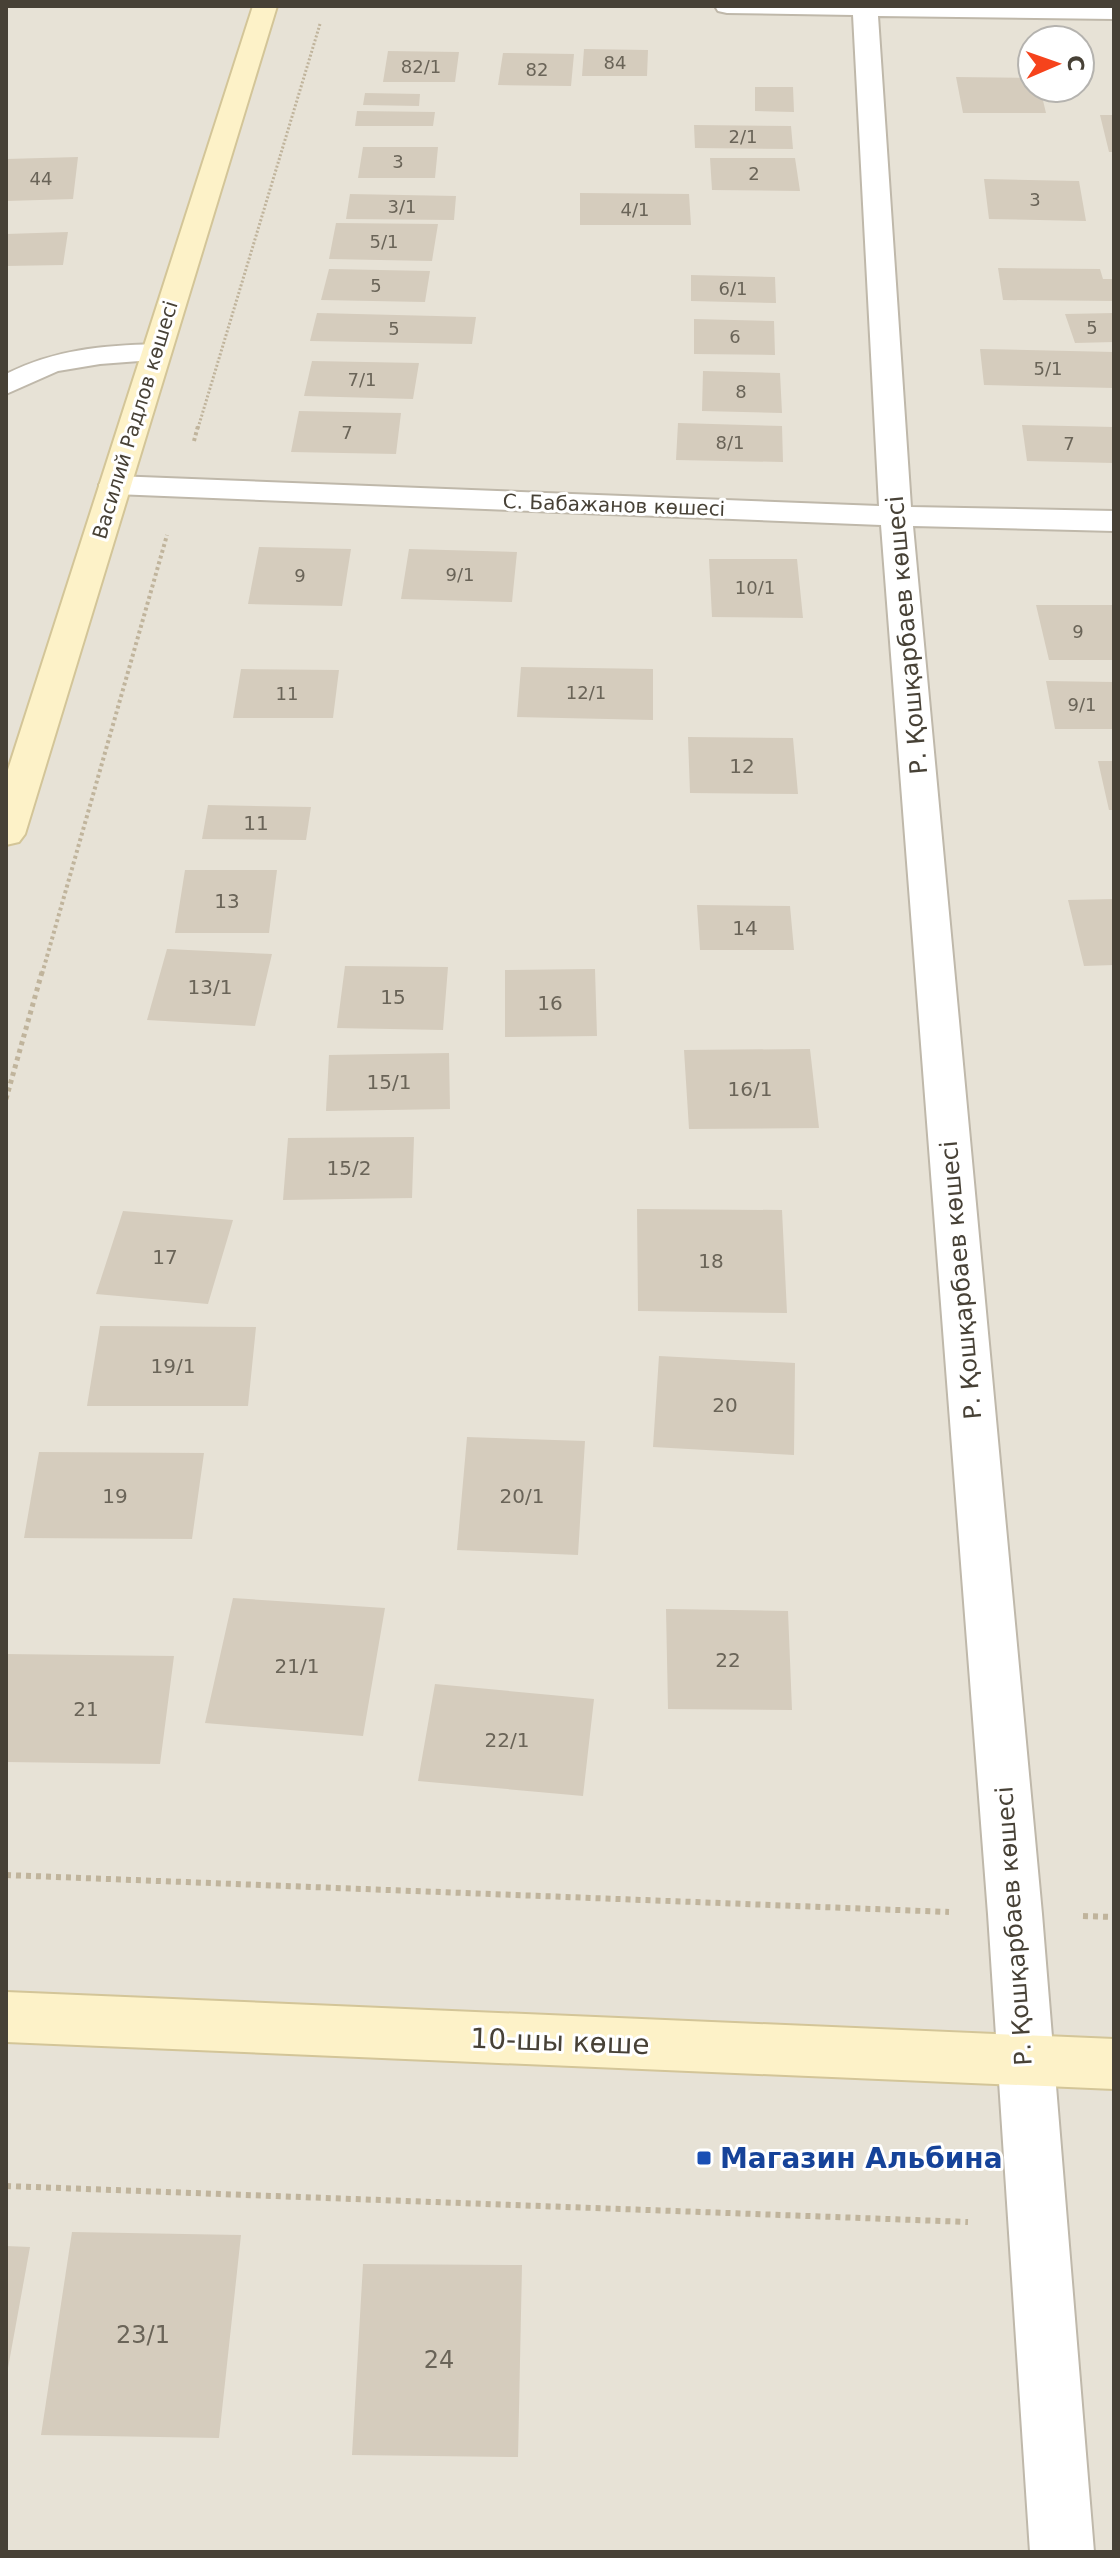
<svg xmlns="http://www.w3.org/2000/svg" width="1120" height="2558" font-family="'DejaVu Sans',sans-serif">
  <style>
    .residential { fill: #e7e2d6; fill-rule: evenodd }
    .building { fill: #d5ccbd }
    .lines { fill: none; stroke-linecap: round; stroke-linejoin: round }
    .street-casing { stroke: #bfb8aa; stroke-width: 4 }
    .secondary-casing { stroke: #d3c598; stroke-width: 4 }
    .path-far3 { stroke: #c0b49c; stroke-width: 3; stroke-dasharray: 2 2; stroke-linecap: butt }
    .path-far2 { stroke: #c0b49c; stroke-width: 4; stroke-dasharray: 3 3; stroke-linecap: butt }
    .path-far1 { stroke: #c0b49c; stroke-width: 5; stroke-dasharray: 4 4; stroke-linecap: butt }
    .path { stroke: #c0b49c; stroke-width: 6; stroke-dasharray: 5 5; stroke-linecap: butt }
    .street { fill: #fff; fill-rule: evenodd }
    .secondary { fill: #fdf2c8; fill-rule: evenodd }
    .transit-dot { fill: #1a4fb4; stroke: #fff; stroke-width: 3 }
    .labels { text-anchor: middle; stroke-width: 6; stroke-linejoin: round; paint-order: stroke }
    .far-number-label { font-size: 18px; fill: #6a6458 }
    .far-street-label { font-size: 20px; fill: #474136; stroke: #fff }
    .number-label { font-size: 20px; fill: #6a6458 }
    .street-label { font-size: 24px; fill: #474136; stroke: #fff }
    .near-number-label { font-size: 24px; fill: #6a6458 }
    .near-street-label { font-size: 28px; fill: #474136; stroke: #fff }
    .near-transit-label { font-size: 28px; font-weight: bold; fill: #164399; stroke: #fff; text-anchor: start }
  </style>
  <rect width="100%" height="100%" fill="#f3f0e8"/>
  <path class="residential" d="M6,6H1114V2552H6ZM1032,40H1080V88H1032Z"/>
  <path class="building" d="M584,49L648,50L647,76H582Z
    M388,51L459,52L455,82H383Z
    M503,53L574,54L571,86L498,85Z
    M956,77L1032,78V88H1040L1046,113H963Z
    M755,87H793L794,112L755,111Z
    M365,93L420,94L419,106L363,105Z
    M357,111L435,112L433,126H355Z
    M1100,115H1114V152H1109Z
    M694,125L791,126L793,149L695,148Z
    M363,147H438L435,178H358Z
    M78,157L73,199L6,201V159Z
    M710,158H795L800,191L712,190Z
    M984,179L1079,181L1086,221L989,219Z
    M580,193L689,194L691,225H580Z
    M350,194L456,196L454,220L346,219Z
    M336,223L438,224L432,261L329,259Z
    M68,232L63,265L6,266V234Z
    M998,268L1100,269L1103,279H1114V301L1003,300Z
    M329,269L430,271L425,302L321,300Z
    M691,275L775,277L776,303L691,301Z
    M317,313L476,317L472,344L310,341Z
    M1114,313V342L1075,343L1065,314Z
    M694,319L774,321L775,355L694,354Z
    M980,349L1114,352V388L984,385Z
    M312,361L419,363L413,399L304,396Z
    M703,371L780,373L782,413L702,411Z
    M299,411L401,413L396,454L291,452Z
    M678,423L782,426L783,462L676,460Z
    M1022,425L1114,427V463L1027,461Z
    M259,547L351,549L342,606L248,604Z
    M409,549L517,552L512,602L401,599Z
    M709,559H797L803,618L712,617Z
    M1036,605H1114V660H1049Z
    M521,667L653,669V720L517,717Z
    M241,669L339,670L333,718H233Z
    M1046,681L1114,682V729H1055Z
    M688,737L793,738L798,794L690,793Z
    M1098,761H1114V810H1109Z
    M208,805L311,807L306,840L202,839Z
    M185,870H277L269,933H175Z
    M1114,899V965L1084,966L1068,900Z
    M697,905L790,906L794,950H700Z
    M167,949L272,954L255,1026L147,1020Z
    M345,966L448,967L443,1030L337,1028Z
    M595,969L597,1036L505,1037V970Z
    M810,1049L819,1128L689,1129L684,1050Z
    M449,1053L450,1109L326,1111L329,1055Z
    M414,1137L412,1198L283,1200L288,1138Z
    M637,1209L782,1210L787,1313L638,1311Z
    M123,1211L233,1220L208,1304L96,1294Z
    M100,1326L256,1327L248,1406H87Z
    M659,1356L795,1363L794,1455L653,1447Z
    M467,1437L585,1441L578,1555L457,1550Z
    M39,1452L204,1453L192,1539L24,1538Z
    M233,1598L385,1608L363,1736L205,1723Z
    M666,1609L788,1611L792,1710L668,1709Z
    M6,1654L174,1656L160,1764L6,1762Z
    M435,1684L594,1699L583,1796L418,1781Z
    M72,2232L241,2235L219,2438L41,2435Z
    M6,2246L30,2247L8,2368H6Z
    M363,2264L522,2265L518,2457L352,2455Z"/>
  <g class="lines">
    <g class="street-casing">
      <path id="street" d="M715,6H1114V19L878,16L911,507L1114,511V531L913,526L1042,1914L1094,2552H1030L988,1914L881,525L115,494L104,492L99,485L104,478L115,476L879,506L853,15L727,13L718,11Z
        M156,344L166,347L171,353L166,359L100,364L58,371L6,394V374C57,349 100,346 156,344Z"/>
    </g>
    <g class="secondary-casing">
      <path id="secondary" d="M253,6H277L25,834L19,842L6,845V776Z
        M6,1992L1114,2039V2089L6,2042Z"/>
    </g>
    <path class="path-far3" d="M198,428L320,24"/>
    <path class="path-far2" d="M194,441L198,426
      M42,974L167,535"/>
    <path class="path-far1" d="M6,1099L42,972"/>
    <path class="path" d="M6,1875L949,1912
      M1083,1916L1114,1917
      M6,2186L968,2222"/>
    <use href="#street" class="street"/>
    <use href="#secondary" class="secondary"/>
  </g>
  <rect class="transit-dot" x="696" y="2150" width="16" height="16" rx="4"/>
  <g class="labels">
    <g class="far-number-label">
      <text x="615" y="69">84</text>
      <text x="421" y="73">82/1</text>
      <text x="537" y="76">82</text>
      <text x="743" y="143">2/1</text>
      <text x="398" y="168">3</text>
      <text x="754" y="180">2</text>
      <text x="41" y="185">44</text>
      <text x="1035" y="206">3</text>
      <text x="402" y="213">3/1</text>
      <text x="635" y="216">4/1</text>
      <text x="384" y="248">5/1</text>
      <text x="376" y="292">5</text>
      <text x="733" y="295">6/1</text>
      <text x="1092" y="334">5</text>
      <text x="394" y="335">5</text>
      <text x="735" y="343">6</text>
      <text x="1048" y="375">5/1</text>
      <text x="362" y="386">7/1</text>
      <text x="741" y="398">8</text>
      <text x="347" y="439">7</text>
      <text x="730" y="449">8/1</text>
      <text x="1069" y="450">7</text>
      <text x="460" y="581">9/1</text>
      <text x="300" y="582">9</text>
      <text x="755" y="594">10/1</text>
      <text x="1078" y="638">9</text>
      <text x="586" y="699">12/1</text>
      <text x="287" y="700">11</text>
      <text x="1082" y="711">9/1</text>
    </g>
    <g class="far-street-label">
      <text transform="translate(135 420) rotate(-73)" y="7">Василий Радлов көшесі</text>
      <text transform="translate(614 505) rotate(2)" y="7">С. Бабажанов көшесі</text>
    </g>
    <g class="number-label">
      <text x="742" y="773">12</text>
      <text x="256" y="830">11</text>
      <text x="227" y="908">13</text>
      <text x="745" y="935">14</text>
      <text x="210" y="994">13/1</text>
      <text x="393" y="1004">15</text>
      <text x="550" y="1010">16</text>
      <text x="389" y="1089">15/1</text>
      <text x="750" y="1096">16/1</text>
      <text x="349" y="1175">15/2</text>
      <text x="165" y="1264">17</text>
      <text x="711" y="1268">18</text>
      <text x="173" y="1373">19/1</text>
      <text x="725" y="1412">20</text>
      <text x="115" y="1503">19</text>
      <text x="522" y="1503">20/1</text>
      <text x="728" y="1667">22</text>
      <text x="297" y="1673">21/1</text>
      <text x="86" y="1716">21</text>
      <text x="507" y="1747">22/1</text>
    </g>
    <g class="street-label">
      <text transform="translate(907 635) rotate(-95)" y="8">Р. Қошқарбаев көшесі</text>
      <text transform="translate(961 1280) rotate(-95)" y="8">Р. Қошқарбаев көшесі</text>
      <text transform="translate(1014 1926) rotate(-94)" y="8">Р. Қошқарбаев көшесі</text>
    </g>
    <g class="near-number-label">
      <text x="143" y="2343">23/1</text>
      <text x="439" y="2368">24</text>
    </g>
    <g class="near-street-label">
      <text transform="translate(560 2041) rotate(2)" y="10">10-шы көше</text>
    </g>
    <g class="near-transit-label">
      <text x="720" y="2168">Магазин Альбина</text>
    </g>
  </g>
  <rect width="1120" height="2558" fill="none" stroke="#474136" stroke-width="16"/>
  <g transform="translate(1056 64) rotate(88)"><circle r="38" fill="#ffffff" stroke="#b5b3af" stroke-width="2"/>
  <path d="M0-6L14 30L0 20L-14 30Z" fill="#f6431c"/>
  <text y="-12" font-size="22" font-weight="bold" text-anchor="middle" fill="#474136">С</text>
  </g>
</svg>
